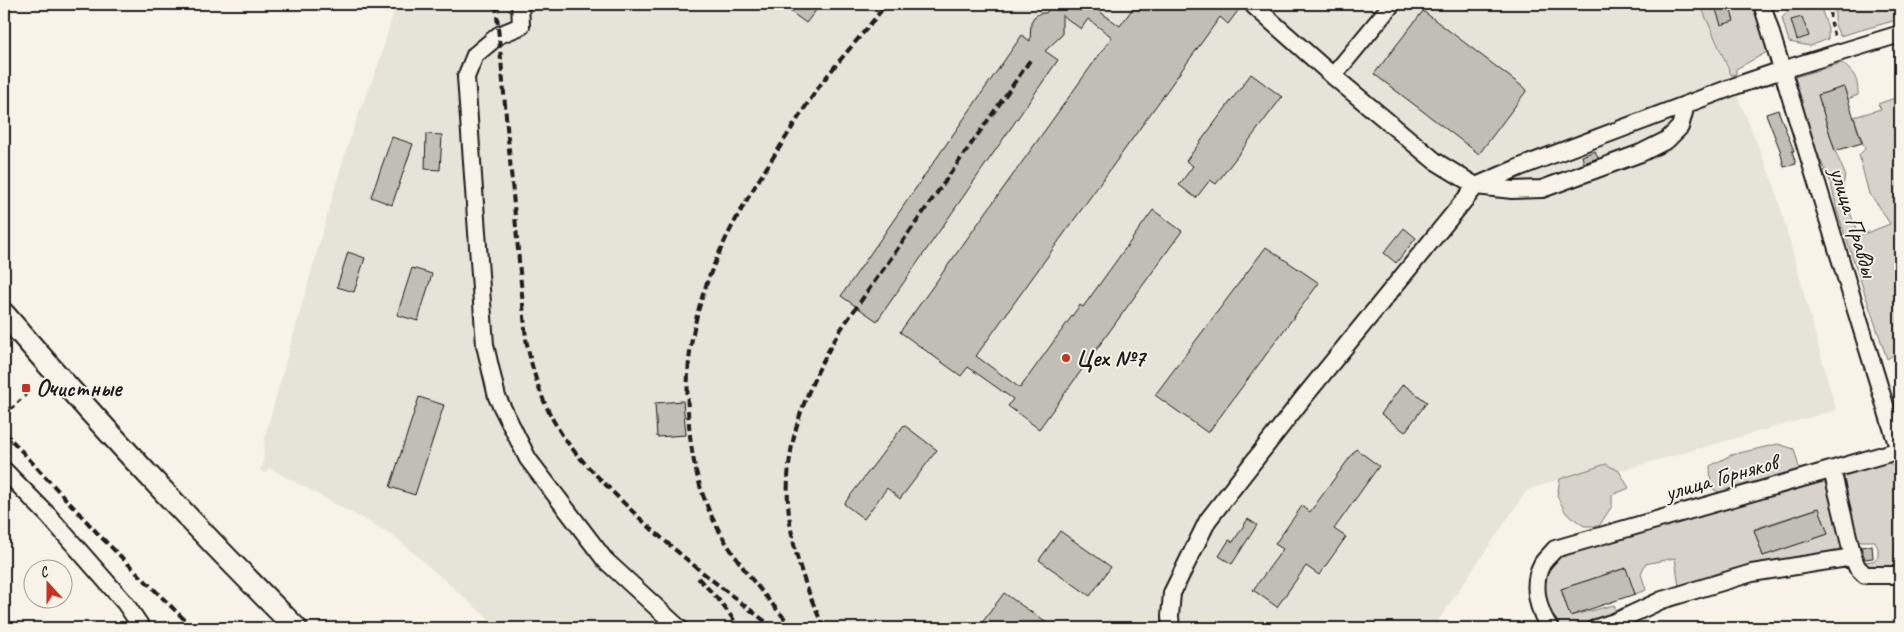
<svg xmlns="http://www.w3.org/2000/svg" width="1904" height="632" font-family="Caveat,sans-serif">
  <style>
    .built { fill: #e6e3d9 }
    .green { fill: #d7d3cb; stroke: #7a7874; fill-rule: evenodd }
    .building { fill: #c0beb5; stroke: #1c1c1c }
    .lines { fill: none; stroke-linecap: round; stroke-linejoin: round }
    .minor-casing { stroke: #1c1c1c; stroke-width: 20 }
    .major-casing { stroke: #1c1c1c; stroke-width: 25 }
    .path { stroke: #1c1c1c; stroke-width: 2.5; stroke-dasharray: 5 4; stroke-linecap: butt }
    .minor { stroke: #f7f3e8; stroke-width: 16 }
    .major { stroke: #f7f3e8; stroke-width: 21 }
    .rail { stroke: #1c1c1c; stroke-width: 4; stroke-dasharray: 8 4; stroke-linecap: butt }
    .poi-dot { fill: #c8321e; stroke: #f7f3e8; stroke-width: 2 }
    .labels { text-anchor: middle; stroke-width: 4; stroke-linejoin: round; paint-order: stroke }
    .street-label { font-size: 24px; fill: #1c1c1c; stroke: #f7f3e8 }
    .poi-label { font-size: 24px; font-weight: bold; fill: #1c1c1c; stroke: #f7f3e8; text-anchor: start }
  </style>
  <rect width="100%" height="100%" fill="#f7f3e8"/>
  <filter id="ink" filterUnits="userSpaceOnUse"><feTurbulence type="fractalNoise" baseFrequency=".02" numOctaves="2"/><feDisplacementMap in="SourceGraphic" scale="10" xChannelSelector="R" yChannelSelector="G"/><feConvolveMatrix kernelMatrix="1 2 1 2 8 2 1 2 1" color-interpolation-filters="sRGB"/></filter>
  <g filter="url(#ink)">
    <path class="built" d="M396,4H1700L1774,185L1836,410L1619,471L1606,464L1527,490L1433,628H499L393,535L269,468L265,473L260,470L263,465L265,436L341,167L356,121L379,63Z"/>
    <path class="green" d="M1700,4H1754L1769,51L1736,69V74L1731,75Z
      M1835,4H1900V19L1840,36L1835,25Z
      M1797,7H1813L1822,11L1828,28V39L1810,46L1789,42L1782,18L1789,10Z
      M1842,63C1855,74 1858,78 1858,95L1848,99L1844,87L1818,95L1835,151L1845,174L1843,187L1848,207L1859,236L1890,224L1879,206L1869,194L1859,155L1865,149L1854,117L1881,109L1878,104L1900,96V351L1887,359L1837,211L1831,183L1813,144L1795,77Z
      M1778,444L1794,449L1800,471L1726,496L1711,488L1710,466L1731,455Z
      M1886,460L1894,467L1900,486V572L1874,573L1863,562L1873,561L1878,557V548L1875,541H1856L1841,486L1847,472Z
      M1606,464L1619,471L1629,488L1612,495V506L1599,526H1584L1566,513L1557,496L1560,479Z
      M1827,475L1844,544L1838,551L1679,587L1675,558L1645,564L1641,574L1646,590L1635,594L1625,568L1561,589L1570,616L1614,605L1616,610L1605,617L1563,628L1549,619L1540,589L1556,552ZM1818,508L1828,534L1763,556L1754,529Z"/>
    <path class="building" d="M780,4H821L806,23Z
      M1046,4H1100L1096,9L1120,26L1136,4H1243L1228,24L1220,17L976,356L1020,388L1080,305L1083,307L1153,210L1182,231L1039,429L1008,406L1013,399L968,367L961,376L900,332L1112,37L1088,19L1081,29L1062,15V35L1045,51L1058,60L877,321L841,296L1022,35L1030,41L1031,22L1034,17L1040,13H1046L1050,7Z
      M1714,4H1729L1734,21L1721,25Z
      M1423,11L1527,90L1479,154L1374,74Z
      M1802,17L1809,36L1797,40L1791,20Z
      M1251,74L1282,97L1216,184L1210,180L1196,198L1179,185L1193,166L1186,161Z
      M1844,87L1862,143L1835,151L1818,95Z
      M1778,110L1794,151H1792L1796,164L1784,167L1780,150L1766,114Z
      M426,134L442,135L440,170L425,169Z
      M392,137L413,144L392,205L371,197Z
      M1595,151L1598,158L1584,163L1582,156Z
      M1404,228L1416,238L1396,263L1384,253Z
      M1266,247L1319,283L1208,433L1155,395Z
      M348,252L365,258L354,292L337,287Z
      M412,268L432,274L418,321L397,315Z
      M1403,384L1427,402L1405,432L1381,414Z
      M419,397L444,405L415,495L390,487Z
      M683,401L686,435L657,437L655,403Z
      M904,425L937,450L900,499L887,488L864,519L844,504Z
      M1356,449L1379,466L1334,529L1346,537L1319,575L1306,566L1277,607L1253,590L1283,549L1275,544L1302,506L1310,512Z
      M1819,508L1828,534L1763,556L1754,530Z
      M1248,519L1257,525L1232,564L1219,556L1229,540L1233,542Z
      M1060,531L1111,567L1090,596L1039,560Z
      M1872,545L1873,558L1865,559L1861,547Z
      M1626,568L1635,594L1570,616L1561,589Z
      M1004,593L1054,628H978Z"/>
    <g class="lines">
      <g class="minor-casing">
        <path id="minor" d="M520,4L521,26L499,35L475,55L466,77L485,345L497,397L528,459L605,560L679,628
          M1255,4L1254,6L1333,76
          M1392,4L1333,76L1435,161L1476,186L1520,167L1735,86L1782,70L1900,34
          M1762,4L1900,454
          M4,470L48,515L125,603L142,628
          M1832,470L1853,557L1857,567L1865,575H1900
          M1171,628L1170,616L1172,593L1208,520L1304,397L1476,186L1512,190L1542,189L1641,153L1667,140L1680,127L1686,105
          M1550,628C1538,611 1531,584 1542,564C1545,559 1551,554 1555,549L1900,450
          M1596,628L1617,621L1662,600L1752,573L1853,557"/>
      </g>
      <g class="major-casing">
        <path id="major" d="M4,314C97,422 195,527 296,628"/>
      </g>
      <path class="path" d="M1831,4L1830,19L1835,39
        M1779,8L1795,4
        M4,415L26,395"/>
      <use href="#minor" class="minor"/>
      <use href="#major" class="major"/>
      <path class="rail" d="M496,4L526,339C532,369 540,398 556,425C569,448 588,467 607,486C658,539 716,584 774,628
        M4,432L101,537L193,628
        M698,578L718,599L740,628
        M793,628C763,594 731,557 711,515C698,487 691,454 689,424C679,317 720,239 776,153C792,128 807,103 824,80C844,54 867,30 886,4
        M824,628C771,515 776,439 839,332L1031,59"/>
    </g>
  </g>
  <g class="poi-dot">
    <circle cx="1066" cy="358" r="5"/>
    <rect x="21" y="383" width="10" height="10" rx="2.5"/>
  </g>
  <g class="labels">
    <g class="street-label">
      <text transform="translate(1854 222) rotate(73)" y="8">улица Правды</text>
      <text transform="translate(1721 477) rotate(-16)" y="8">улица Горняков</text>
    </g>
    <g class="poi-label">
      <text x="1076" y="366">Цех №7</text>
      <text x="36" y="396">Очистные</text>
    </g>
  </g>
  <rect width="1904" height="632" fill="none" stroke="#f7f3e8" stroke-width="20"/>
  <rect x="10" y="10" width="1884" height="612" fill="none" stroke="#1c1c1c" stroke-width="2" filter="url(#ink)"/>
  <g transform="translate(48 584) rotate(339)"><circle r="24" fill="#f7f3e8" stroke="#9f9d96"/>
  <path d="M0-4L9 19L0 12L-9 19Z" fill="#c8321e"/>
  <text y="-8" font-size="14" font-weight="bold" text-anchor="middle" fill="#1c1c1c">С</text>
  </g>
</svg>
